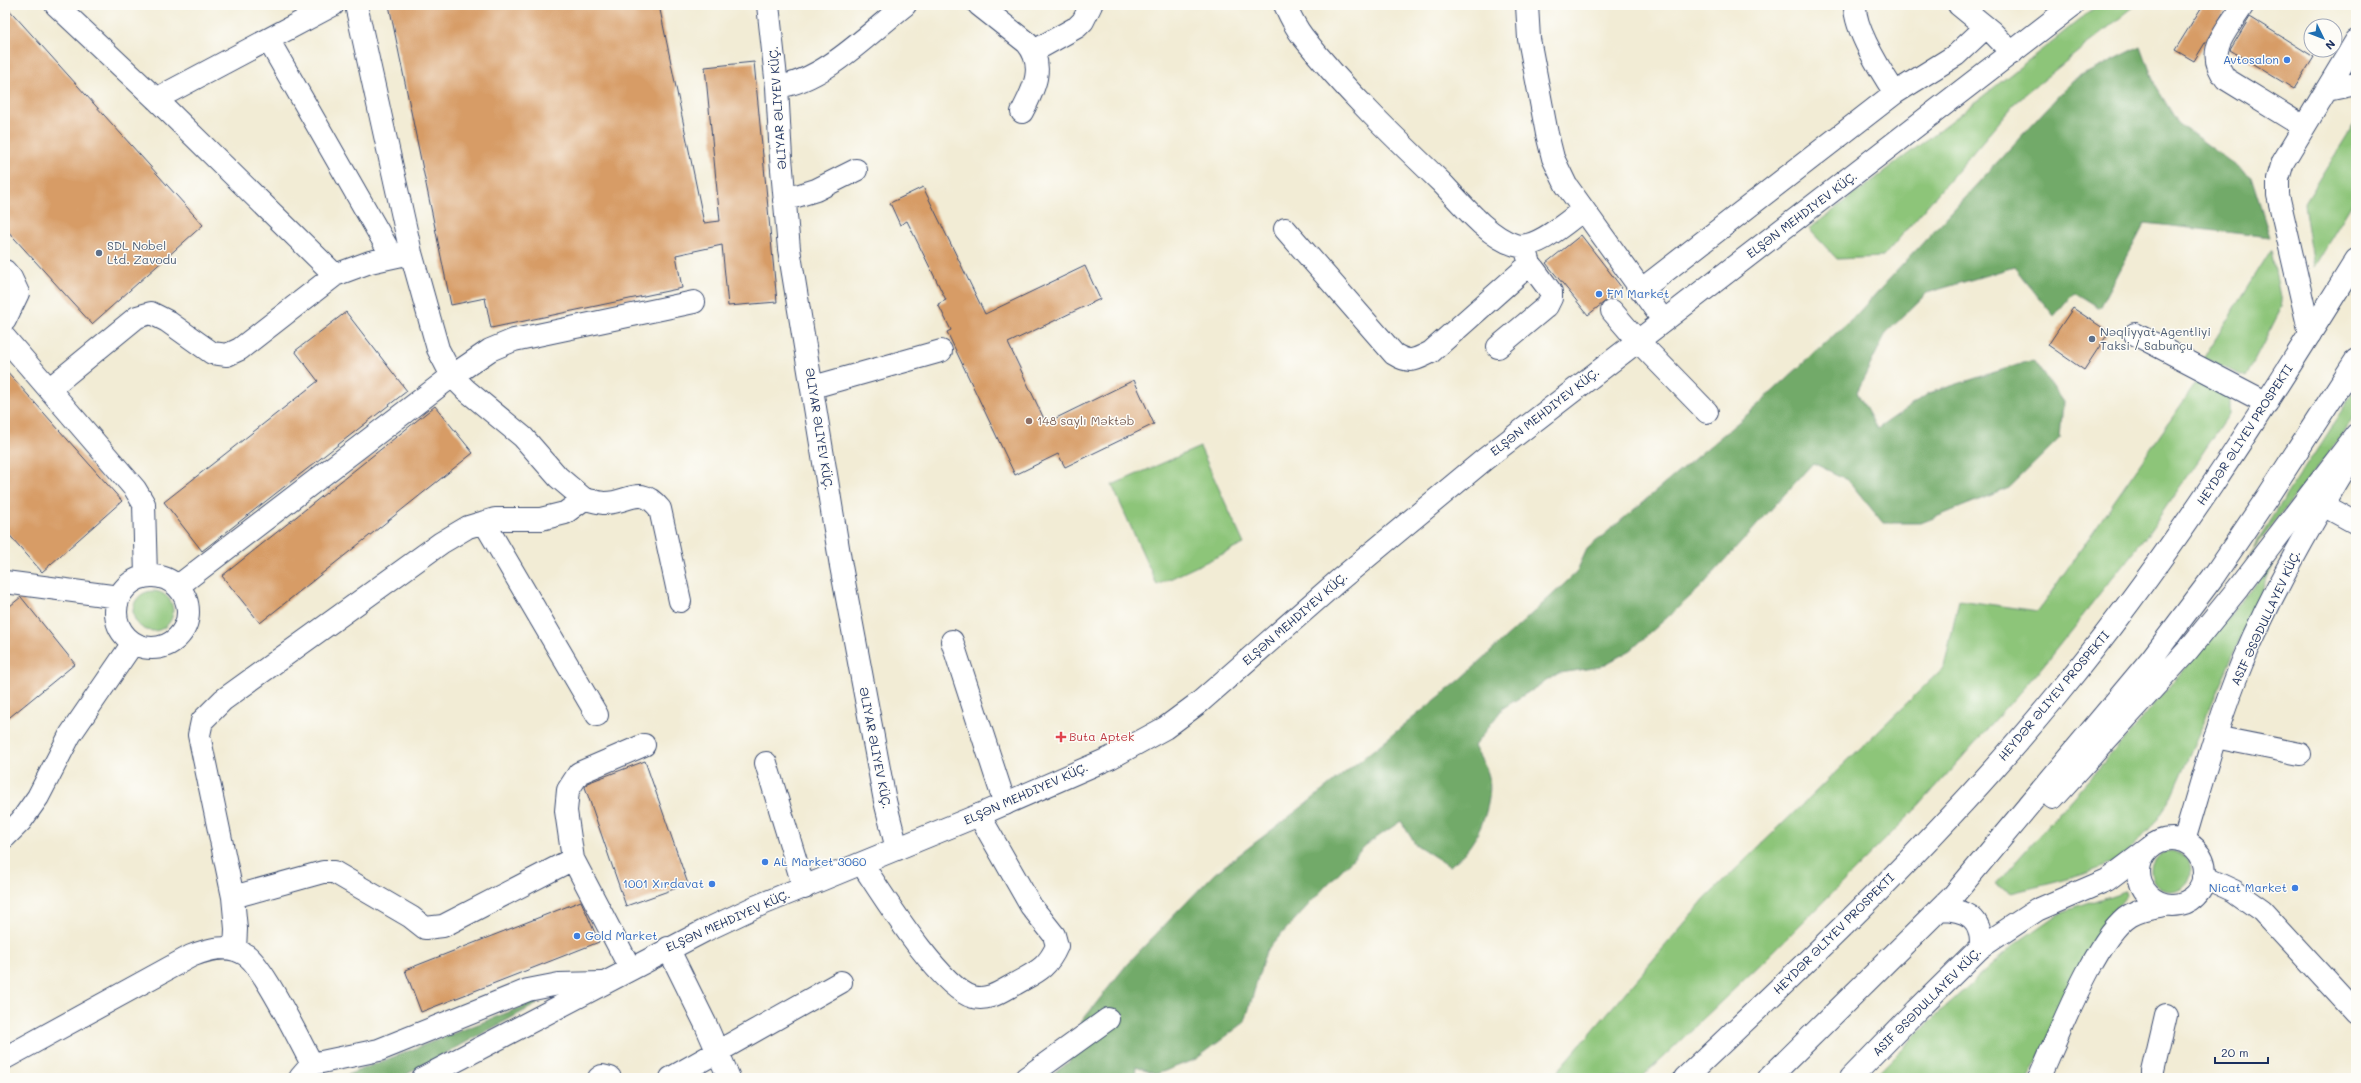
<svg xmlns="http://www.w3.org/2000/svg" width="2361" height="1083" font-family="Mali,sans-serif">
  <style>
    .green { fill: #8dc579; stroke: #547a6c }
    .forest { fill: #72aa69; stroke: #466c64 }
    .building { fill: #d79c66 }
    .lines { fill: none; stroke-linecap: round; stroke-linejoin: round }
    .minor-casing { stroke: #3b4b70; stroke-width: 24 }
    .major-casing { stroke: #3b4b70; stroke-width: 24 }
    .highway-casing { stroke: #3b4b70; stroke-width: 24 }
    .minor { stroke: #fff; stroke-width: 22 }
    .major { stroke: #fff; stroke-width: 22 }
    .highway { stroke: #fff; stroke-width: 22 }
    .shop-dot { fill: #3f7fe0; stroke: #fdfcf7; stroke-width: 1.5 }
    .service-dot { fill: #5c6f8a; stroke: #fdfcf7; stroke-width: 1.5 }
    .education-dot { fill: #8d6e63; stroke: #fdfcf7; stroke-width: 1.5 }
    .health-dot { fill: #e0444e; stroke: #fdfcf7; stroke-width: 1.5 }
    .labels { text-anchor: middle; stroke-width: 3; stroke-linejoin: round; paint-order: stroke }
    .shop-label { font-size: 12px; fill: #366cbe; stroke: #fdfcf7; text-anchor: end }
    .street-label { font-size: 12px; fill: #1b2f5e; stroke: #fdfcf7 }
    .service-label { font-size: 12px; fill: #4e5e75; stroke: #fdfcf7; text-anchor: start }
    .education-label { font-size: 12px; fill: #785e54; stroke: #fdfcf7; text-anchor: start }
    .health-label { font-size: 12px; fill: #be3a42; stroke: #fdfcf7; text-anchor: start }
  </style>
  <rect width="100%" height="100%" fill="#fdfcf7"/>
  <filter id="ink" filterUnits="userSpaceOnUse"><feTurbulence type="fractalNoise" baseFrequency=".025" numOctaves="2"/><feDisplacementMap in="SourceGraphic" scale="8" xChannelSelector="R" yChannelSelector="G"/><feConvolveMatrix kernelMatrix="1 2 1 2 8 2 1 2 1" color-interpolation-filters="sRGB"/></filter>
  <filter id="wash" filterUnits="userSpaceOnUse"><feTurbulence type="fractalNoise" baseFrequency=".012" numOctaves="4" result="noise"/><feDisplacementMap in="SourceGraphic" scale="16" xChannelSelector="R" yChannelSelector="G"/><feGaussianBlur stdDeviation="0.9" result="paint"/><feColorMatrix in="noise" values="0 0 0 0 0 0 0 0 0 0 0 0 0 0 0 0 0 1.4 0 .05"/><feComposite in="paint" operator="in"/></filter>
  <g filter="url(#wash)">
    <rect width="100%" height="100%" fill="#f2ecd5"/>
    <path class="green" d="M2098,5H2136L2018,100L1883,257L1837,259L1809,229L1958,116Z
      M2356,121V197L2314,267L2304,205Z
      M2271,250L2282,307L2246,377L2203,359Z
      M2199,379L2229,394V414L2147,535L2042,667L1918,807L1767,958L1641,1078H1552L1706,898L1944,667L1959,600L2038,611Z
      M2356,388V413L2343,435L2248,556Z
      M1200,447L1244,544L1157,585L1112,485Z
      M2274,562L2169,801C2153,826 2133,853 2105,866C2076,879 2042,885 2011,893L1996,884L2136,726Z
      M133 611a20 20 0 1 1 40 0a20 20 0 1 1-40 0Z
      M2151 871a20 20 0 1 1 40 0a20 20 0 1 1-40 0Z
      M2125,891L2127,895L2103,925L2029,1078H1873L1933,1018L2015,944L2059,913Z"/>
    <path class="forest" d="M2141,46L2155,85L2178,123L2251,177L2270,237L2145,223L2100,308L2074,292L2054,316L2014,267L1927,293L1886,333L1857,392L1877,429L1929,393L2033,360L2063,402L2060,438L2009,488L1921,523H1883L1848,480L1813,463L1701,587L1631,650L1600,667L1559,673L1503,708L1474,746C1478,755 1487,767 1489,777C1494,806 1475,851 1449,866L1415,844L1401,821L1366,845L1324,888L1266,951L1245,1022L1196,1059L1157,1074L1136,1066L1135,1078H1048L1069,1062L1082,1021L1128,963L1214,874L1311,800L1460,680L1576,573L1587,549L1749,413L1858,313L2073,80Z
      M537,1001V1004L400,1078H339Z"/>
    <g id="blocks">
      <path class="building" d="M5,5L203,225L92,324L5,228Z
        M389,5H659L704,223L720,221L705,67L754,62L777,302L728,306L722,245L676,255L682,288L491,328L485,298L451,305Z
        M2203,5H2228L2194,61L2175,50Z
        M2250,17L2314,57L2294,89L2230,50Z
        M923,187L985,314L1085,266L1100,299L1008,343L1046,423L1134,380L1154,424L1065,467L1058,454L1015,475L947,332L951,330L938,304L946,300L907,221L900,225L890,203Z
        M1581,235L1622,288L1588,315L1546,263Z
        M2073,308L2109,332L2084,370L2048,345Z
        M346,312L407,391L202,551L164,502L318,381L295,351Z
        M5,369L122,501L42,572L5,530Z
        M435,406L473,453L260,623L222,576Z
        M21,597L75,664L5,721V610Z
        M645,761L688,884L626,906L585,787L587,783Z
        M581,901L599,942L421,1012L405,970Z"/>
    </g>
  </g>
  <g filter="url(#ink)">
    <use href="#blocks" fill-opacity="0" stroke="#3b4b70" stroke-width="1"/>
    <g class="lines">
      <g class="minor-casing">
        <path id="minor" d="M56,5L156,99L335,275
          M356,5L411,253L438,349L452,376L466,390L523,437L558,477L584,499
          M768,5L777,87L781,158L789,249L841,566L885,801L897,849
          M979,5L1027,43C1046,66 1034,89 1022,112
          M1285,5C1290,16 1295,27 1303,37C1344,89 1393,136 1441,182C1460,202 1488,237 1515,245C1535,251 1567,222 1583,210
          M1527,5L1529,39L1547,134L1553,158L1566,185L1663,320
          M1855,5C1854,29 1882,73 1895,93
          M1959,5L1992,32L2012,53
          M2243,5C2227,31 2203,51 2226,79L2304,127
          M269,41L392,256
          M1034,51L1077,27L1083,21L1091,5
          M777,87C824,81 868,34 905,5
          M2327,90L2356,84
          M156,99L333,5
          M784,200L816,190L856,170
          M1285,229L1394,354C1410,364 1415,360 1431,352L1530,264
          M5,271L11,278L18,293L5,320
          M1641,290L1895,93L1956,55L1986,27
          M1612,311L1637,340L1707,412
          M2135,334L2267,403
          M2310,334L2278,195V179L2283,162L2356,41
          M5,338L135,489L144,504L146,576
          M1498,347L1547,306L1551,298V292L1530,264L1526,250
          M813,387L941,351
          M49,389L137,317L151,313L167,321L212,353L227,355L240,349L335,275L370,262L411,253
          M2323,505L2356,523
          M484,522L597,715
          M116 612a36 36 0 1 1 72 0a36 36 0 1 1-72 0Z
          M5,582L119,597
          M178,586L452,376L490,350L514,340L694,302
          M952,641L1005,804
          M2215,737L2300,754
          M766,763L804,888
          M5,837L21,821L38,797L70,735L133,643
          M862,864C882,894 940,988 973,997C989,1001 1002,991 1015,984C1036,972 1047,969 1057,946L1054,935L1031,906L979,815
          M2204,877L2234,891L2262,911L2356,1013
          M233,897L323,872H334L411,917L425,928L443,926L573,859
          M668,948L705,1023L729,1078
          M235,950L236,929L233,897L199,735L202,721L223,700L441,543L468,527L495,519H541L565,513L584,499C590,500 597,502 603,503C629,504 639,483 660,509L680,601
          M630,968L573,859L566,811L568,790L579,773L644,745
          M5,1058L191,956C208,949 229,943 246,955C264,967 300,1042 312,1064
          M300,1078L312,1064L379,1050L528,990L559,984L602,983
          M599,1078L602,1076L610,1078
          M671,1078L841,982
          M1026,1078L1108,1019
          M2153,1078V1071L2166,1015"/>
      </g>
      <g class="major-casing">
        <path id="major" d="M2139 872a33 33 0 1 1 66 0a33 33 0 1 1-66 0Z
          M2184,841C2202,781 2218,721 2242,663C2273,589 2314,519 2356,450
          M423,1078L706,930L755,907L979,815L1110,758L1165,728L1200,702L1338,581L1485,459L2073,5
          M1851,1078L1917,1010L1981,947L2037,910L2107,880L2152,846
          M2039,1078C2057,1039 2096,936 2130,915C2141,908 2153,907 2165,905"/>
      </g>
      <g class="highway-casing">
        <path id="highway" d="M2053,798L2188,650L2239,587L2356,435
          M1940,909C1968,910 1982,918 1981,947
          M1685,1078C1814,956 1944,833 2057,695C2169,559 2263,410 2356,260
          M1769,1078L1952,897L2152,658L2213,577L2268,496L2356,360"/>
      </g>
      <use href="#minor" class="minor"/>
      <use href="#major" class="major"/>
      <use href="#highway" class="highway"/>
    </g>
  </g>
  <g class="shop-dot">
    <circle cx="2287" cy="60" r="4"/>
    <circle cx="1599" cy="294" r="4"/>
    <circle cx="765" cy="862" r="4"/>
    <circle cx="712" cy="884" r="4"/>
    <circle cx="2295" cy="888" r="4"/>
    <circle cx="577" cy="936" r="4"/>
  </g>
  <g class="service-dot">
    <circle cx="99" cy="253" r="4"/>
    <circle cx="2092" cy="339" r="4"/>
  </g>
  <circle class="education-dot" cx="1029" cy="421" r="4"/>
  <path class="health-dot" d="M1059 731h4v4h4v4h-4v4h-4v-4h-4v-4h4z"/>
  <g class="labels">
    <g class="shop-label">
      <text x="2279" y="64">Avtosalon</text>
      <text x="1607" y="298" text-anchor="start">FM Market</text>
      <text x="773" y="866" text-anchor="start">AL Market 3060</text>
      <text x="704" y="888">1001 Xırdavat</text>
      <text x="2287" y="892">Nicat Market</text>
      <text x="585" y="940" text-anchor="start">Gold Market</text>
    </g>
    <g class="street-label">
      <text transform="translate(778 108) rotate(-94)" y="4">ƏLIYAR ƏLIYEV KÜÇ.</text>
      <text transform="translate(1802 215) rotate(-37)" y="4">ELŞƏN MEHDIYEV KÜÇ.</text>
      <text transform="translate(1545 412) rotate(-38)" y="4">ELŞƏN MEHDIYEV KÜÇ.</text>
      <text transform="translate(819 429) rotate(81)" y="4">ƏLIYAR ƏLIYEV KÜÇ.</text>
      <text transform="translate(2245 435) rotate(-57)" y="4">HEYDƏR ƏLIYEV PROSPEKTI</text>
      <text transform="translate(2266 618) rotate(-65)" y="4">ASIF ƏSƏDULLAYEV KÜÇ.</text>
      <text transform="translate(1295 619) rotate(-41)" y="4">ELŞƏN MEHDIYEV KÜÇ.</text>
      <text transform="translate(2054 696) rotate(-50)" y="4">HEYDƏR ƏLIYEV PROSPEKTI</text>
      <text transform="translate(875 748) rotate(79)" y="4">ƏLIYAR ƏLIYEV KÜÇ.</text>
      <text transform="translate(1026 794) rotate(-24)" y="4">ELŞƏN MEHDIYEV KÜÇ.</text>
      <text transform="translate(728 921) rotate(-24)" y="4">ELŞƏN MEHDIYEV KÜÇ.</text>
      <text transform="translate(1834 934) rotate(-45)" y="4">HEYDƏR ƏLIYEV PROSPEKTI</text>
      <text transform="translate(1927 1002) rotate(-45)" y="4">ASIF ƏSƏDULLAYEV KÜÇ.</text>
    </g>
    <g class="service-label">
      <text x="107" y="250">SDL Nobel<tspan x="107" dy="14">Ltd. Zavodu</tspan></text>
      <text x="2100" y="336">Nəqliyyat Agentliyi<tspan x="2100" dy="14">Taksi / Sabunçu</tspan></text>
    </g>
    <g class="education-label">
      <text x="1037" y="425">148 saylı Məktəb</text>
    </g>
    <g class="health-label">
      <text x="1069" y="741">Buta Aptek</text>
    </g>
  </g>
  <rect width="2361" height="1083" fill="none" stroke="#fdfcf7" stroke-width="20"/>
  <g transform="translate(2323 38) rotate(133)"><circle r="19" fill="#fdfcf7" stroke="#a3aaba"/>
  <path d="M0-3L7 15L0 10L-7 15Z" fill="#1f6fb2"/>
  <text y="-6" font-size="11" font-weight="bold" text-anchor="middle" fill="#1b2f5e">N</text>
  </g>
  <path d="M2215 1057v6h53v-6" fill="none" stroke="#1b2f5e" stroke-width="2"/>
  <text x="2221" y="1057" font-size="12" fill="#1b2f5e" stroke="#fdfcf7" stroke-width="3" paint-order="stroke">20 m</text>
</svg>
